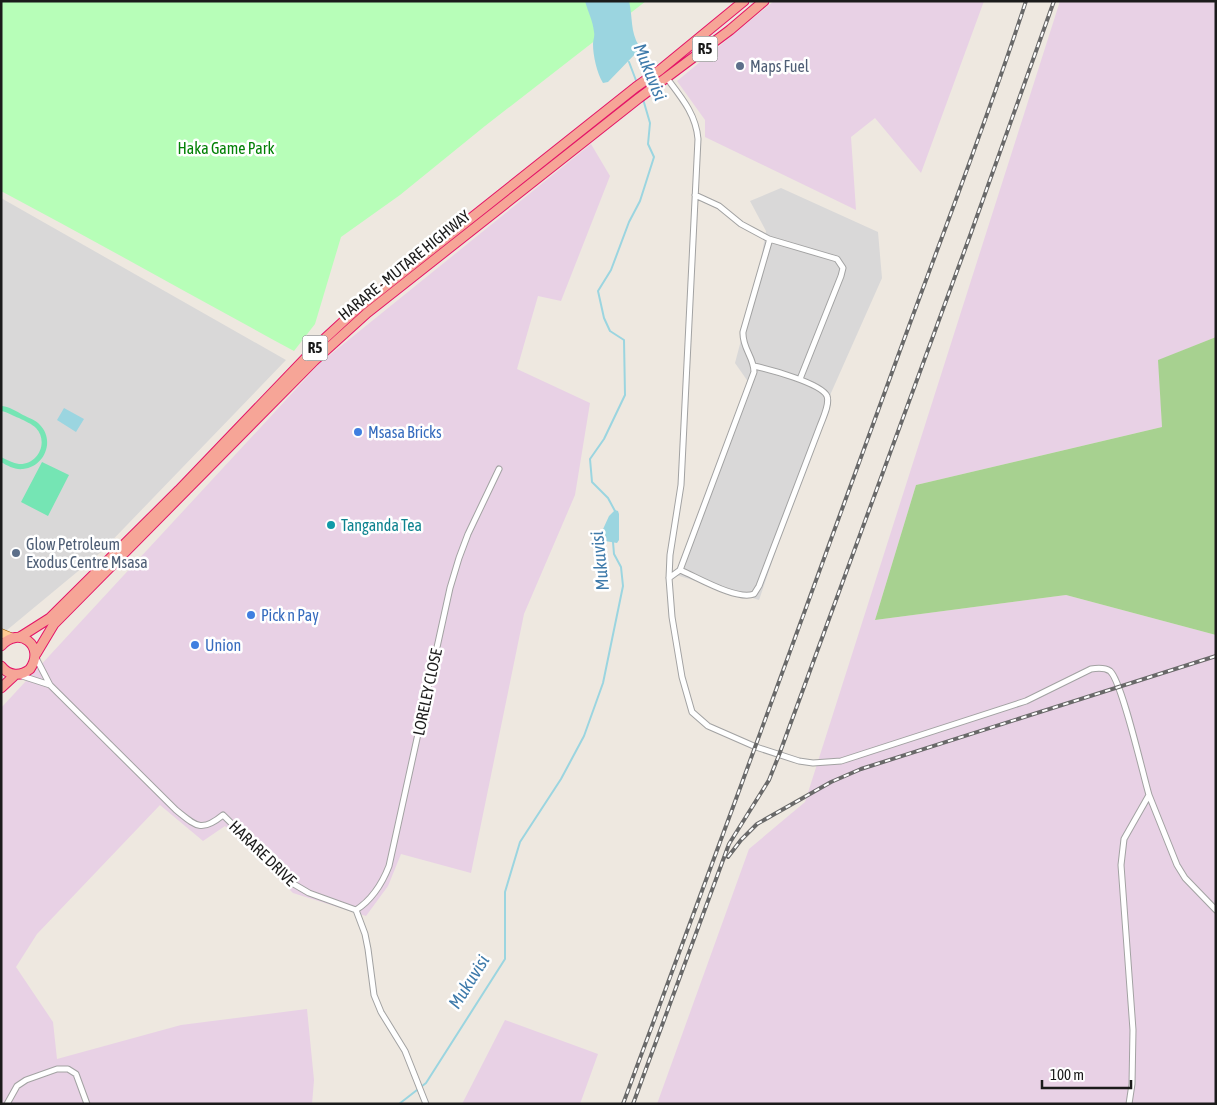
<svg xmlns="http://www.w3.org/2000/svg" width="1217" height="1105" font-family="'Asap Condensed',sans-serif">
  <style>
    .residential { fill: #d9d8d8 }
    .industrial { fill: #e8d1e5 }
    .forest { fill: #a7d190 }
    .park { fill: #b7feb8 }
    .pitch { fill: #75e5b4 }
    .water { fill: #9bd5e0 }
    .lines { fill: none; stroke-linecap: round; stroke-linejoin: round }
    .stream { stroke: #9bd5e0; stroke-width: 2 }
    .minor-casing { stroke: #a2a2a2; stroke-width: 7 }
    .primary-casing { stroke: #935a00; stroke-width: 9 }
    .trunk-casing { stroke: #e41467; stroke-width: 11 }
    .minor { stroke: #fff; stroke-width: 5 }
    .primary { stroke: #ffcb94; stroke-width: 8 }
    .trunk { stroke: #f6a597; stroke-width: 9 }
    .rail-casing { stroke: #696969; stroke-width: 4 }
    .rail { stroke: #fff; stroke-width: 2; stroke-dasharray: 5.5; stroke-linecap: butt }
    .service-dot { fill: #5c6f8a; stroke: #fff; stroke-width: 2 }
    .shop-dot { fill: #3f7fe0; stroke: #fff; stroke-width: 2 }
    .culture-dot { fill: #0f9aa8; stroke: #fff; stroke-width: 2 }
    .labels { text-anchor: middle; stroke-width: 5; stroke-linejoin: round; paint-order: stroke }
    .shield { fill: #fff; stroke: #5f5f5f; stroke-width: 1 }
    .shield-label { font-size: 15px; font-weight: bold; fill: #1b1b1b }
    .service-label { font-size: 16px; fill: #4e5e75; stroke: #fff; text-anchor: start }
    .park-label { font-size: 16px; fill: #028105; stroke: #fff }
    .street-label { font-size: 16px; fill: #1b1b1b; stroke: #fff }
    .shop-label { font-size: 16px; fill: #366cbe; stroke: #fff; text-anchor: start }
    .culture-label { font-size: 16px; fill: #0d838f; stroke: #fff; text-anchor: start }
    .water-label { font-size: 18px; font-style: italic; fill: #3e7aaa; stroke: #fff }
  </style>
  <rect width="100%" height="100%" fill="#eee8e0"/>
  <path class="residential" d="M781,188L878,232L882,278L827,402L759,600L676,575L749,383L735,363L758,276L766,231L750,201Z
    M1,198L286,360L100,553L1,635Z"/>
  <path class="industrial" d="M774,1H984L921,173L875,118L851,137L856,210L705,137V120L677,81Z
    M1060,1H1216V337L1159,360L1162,427L916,485L875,620L1066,595L1216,635V1104H657L749,849L805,802Z
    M591,144L610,176L561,301L538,296L517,369L590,403L575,495L524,614L471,873L401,854L388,886L366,916L293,893L225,826L203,841L160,805L37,934L16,967L53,1022L57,1059L181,1025L307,1009L314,1080L312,1104H1V708L320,363Z
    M505,1020L598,1054L580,1104H462Z"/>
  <path class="forest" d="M1216,337V635L1066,595L875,620L916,485L1162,427L1158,360Z"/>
  <path class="park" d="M1,1H646L485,126L400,195L341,237L315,324L294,351C196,298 99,243 1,191Z"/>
  <path class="pitch" d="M2,406C10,407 16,411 23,415C29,418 36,420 40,425C55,440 45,467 23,469C15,470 8,466 1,462V457C7,460 13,463 19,464C38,465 49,442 36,428C32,424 25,421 19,418C13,416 8,412 1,411Z
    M42,462L69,475L48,516L21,502Z"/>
  <path class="water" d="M585,1H629C633,18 630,31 639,46L637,52L608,82L603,83C597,73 593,56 593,44C593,40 595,36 594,32C593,21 588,12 585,1Z
    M64,408L84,419L76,432L57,420Z
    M615,510L618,511L619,514V540L617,543L605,541L599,538L609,516Z"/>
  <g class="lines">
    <path class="stream" d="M629,62L637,83
      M615,511L608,498L592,482L590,459L604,439L625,395L624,340L610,331L604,318L598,291L611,270L629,222L640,201L654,157L648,144L650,123L643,99
      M399,1104L426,1083L505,959V892L520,842L561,779L584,736L603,683L623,586L621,567L614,554L613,542"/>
    <g class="minor-casing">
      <path id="minor" d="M666,77C681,97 696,114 698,139L681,485L670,555L669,578L672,617L682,677L692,712L708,726L756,747L799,761L813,763L841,761L1026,701L1091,669C1097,668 1104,667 1110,671C1122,681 1143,775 1149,795L1124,839L1121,865L1133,1030L1132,1084L1129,1104
        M769,239L837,259L843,268L841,276L800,379
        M680,570C697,577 737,601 754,594L759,586L820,426C823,418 830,404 827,396C821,383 768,369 754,366
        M669,578L680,570L754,372C754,357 742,348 743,332L769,242V239L741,224L719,206L695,195
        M36,658L50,685L176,810C196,826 201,833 223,815L292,883L309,893L356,910L365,934L368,949L374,995L381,1012L405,1051L426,1104
        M19,675L50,685
        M1149,795L1177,865L1185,878L1216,910
        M356,910C373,899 382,884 389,866L450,588L459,558L468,534L499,469
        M7,1104L17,1086L26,1080L57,1069H68L76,1074L87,1104"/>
    </g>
    <g class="primary-casing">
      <path id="primary" d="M1,633L13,638"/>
    </g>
    <g class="trunk-casing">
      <path id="trunk" d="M20,637L50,618L179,490L321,342L358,308L636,87L660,70L744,1
        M1,646C19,625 46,646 30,669C20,677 9,676 1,666
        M36,654L54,624L314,361L367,313L639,98L730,30L764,1
        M1,688L15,675"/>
    </g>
    <use href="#minor" class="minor"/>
    <use href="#primary" class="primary"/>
    <use href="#trunk" class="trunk"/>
    <g class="rail-casing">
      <path id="rail" d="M728,857L741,840L757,824L831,782L861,769L1216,656
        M623,1104C716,855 807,606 898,356C941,238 987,121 1026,1
        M633,1104L729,844L769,780L779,755L971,233L1054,1"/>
    </g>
    <use href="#rail" class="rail"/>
  </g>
  <g class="service-dot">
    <circle cx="740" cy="66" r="5"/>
    <circle cx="16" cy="553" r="5"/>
  </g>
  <g class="shop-dot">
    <circle cx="358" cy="432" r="5"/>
    <circle cx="251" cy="615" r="5"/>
    <circle cx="195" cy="645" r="5"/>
  </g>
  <circle class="culture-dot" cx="331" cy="525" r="5"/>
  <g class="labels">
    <g class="shield">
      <rect x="692.5" y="36.5" width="25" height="25" rx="4"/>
      <rect x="302.5" y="335.5" width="25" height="25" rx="4"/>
    </g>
    <g class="shield-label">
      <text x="705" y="54">R5</text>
      <text x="315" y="353">R5</text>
    </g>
    <g class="service-label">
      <text x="750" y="72">Maps Fuel</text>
      <text x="26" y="550">Glow Petroleum<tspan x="26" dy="18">Exodus Centre Msasa</tspan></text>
    </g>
    <g class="park-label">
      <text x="226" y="154">Haka Game Park</text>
    </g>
    <g class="street-label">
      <text transform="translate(404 265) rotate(-39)" y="6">HARARE - MUTARE HIGHWAY</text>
      <text transform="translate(427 692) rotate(-78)" y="6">LORELEY CLOSE</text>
      <text transform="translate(263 853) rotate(44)" y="6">HARARE DRIVE</text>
    </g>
    <g class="shop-label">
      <text x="368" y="438">Msasa Bricks</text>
      <text x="261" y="621">Pick n Pay</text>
      <text x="205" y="651">Union</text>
    </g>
    <g class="culture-label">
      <text x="341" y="531">Tanganda Tea</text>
    </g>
    <g class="water-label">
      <text transform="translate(650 72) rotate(68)" y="6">Mukuvisi</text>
      <text transform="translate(600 561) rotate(-96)" y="6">Mukuvisi</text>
      <text transform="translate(469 982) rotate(-58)" y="6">Mukuvisi</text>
    </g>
  </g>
  <rect width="1217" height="1105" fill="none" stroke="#1b1b1b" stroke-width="5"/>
  <path d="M1042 1080v8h89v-8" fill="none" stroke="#1b1b1b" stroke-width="2.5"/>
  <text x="1050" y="1080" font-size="15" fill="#1b1b1b" stroke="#ffffff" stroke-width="4" paint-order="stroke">100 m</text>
</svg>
